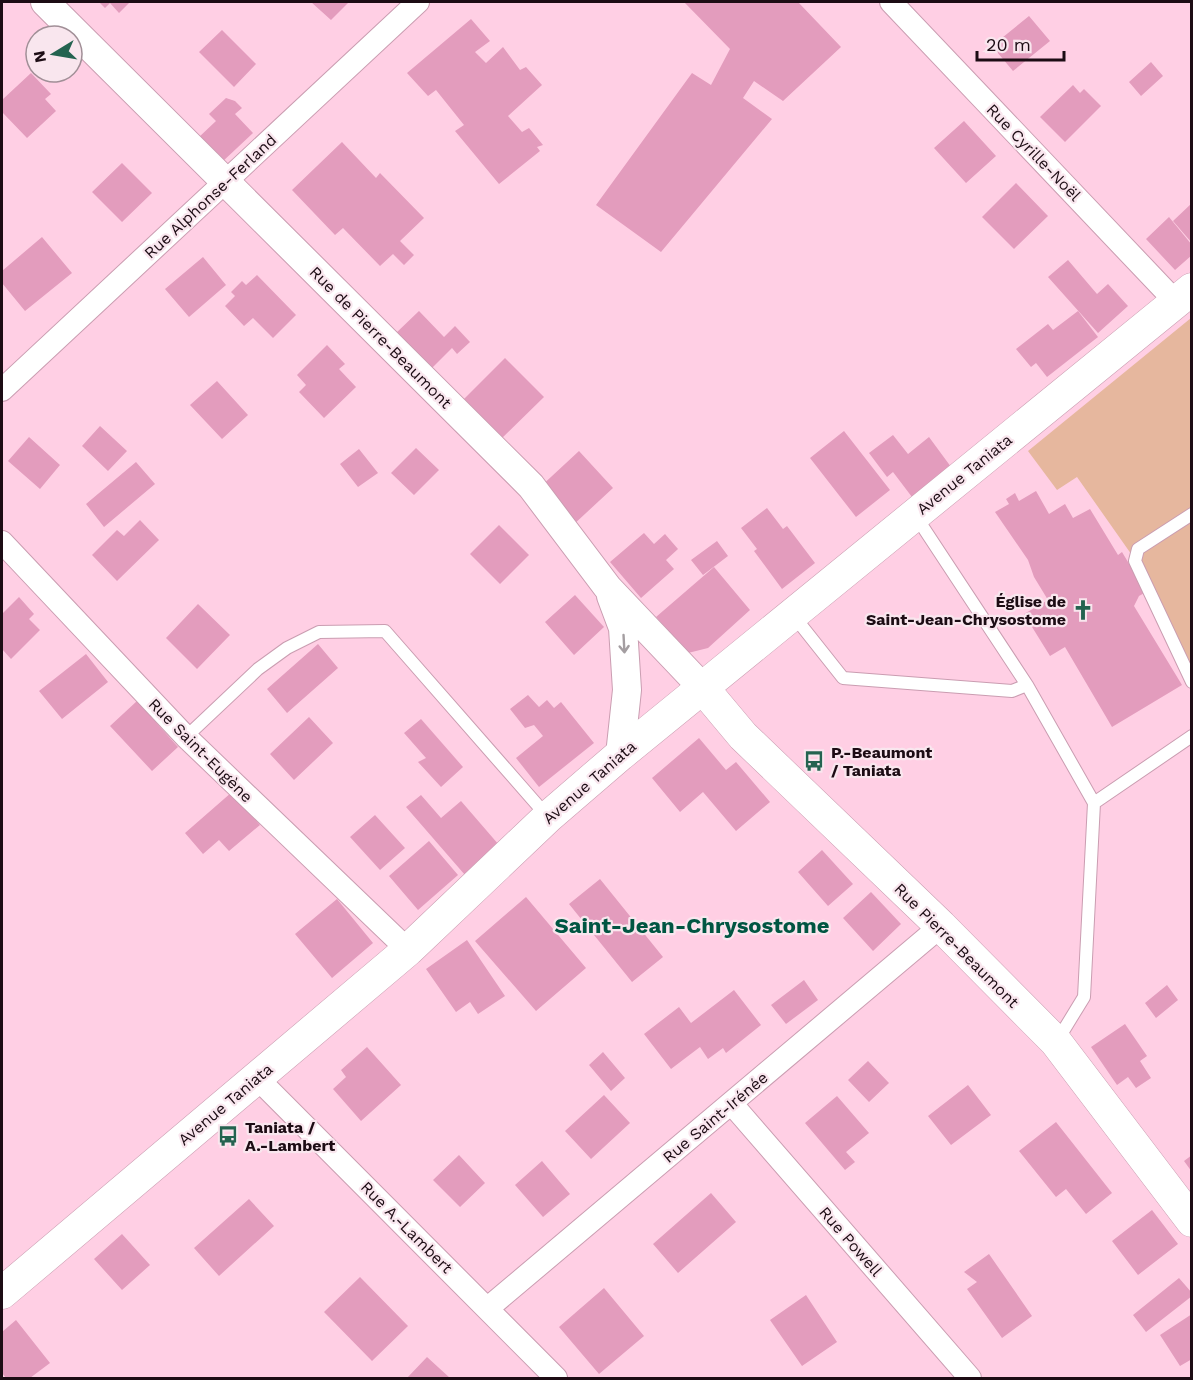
<svg xmlns="http://www.w3.org/2000/svg" width="1193" height="1380" font-family="'Work Sans',sans-serif">
  <style>
    .green { fill: #e6b79e }
    .building { fill: #e39cbd }
    .lines { fill: none; stroke-linecap: round; stroke-linejoin: round }
    .service-casing { stroke: #ca9db1; stroke-width: 14 }
    .minor-casing { stroke: #ca9db1; stroke-width: 24 }
    .tertiary-casing { stroke: #ca9db1; stroke-width: 30 }
    .secondary-casing { stroke: #ca9db1; stroke-width: 33 }
    .service { stroke: #fff; stroke-width: 12 }
    .minor { stroke: #fff; stroke-width: 22 }
    .tertiary { stroke: #fff; stroke-width: 28 }
    .secondary { stroke: #fff; stroke-width: 32 }
    .oneway { stroke: #a49ea1 }
    .labels { text-anchor: middle; stroke-width: 4.5; stroke-linejoin: round; paint-order: stroke }
    .street-label { font-size: 16px; fill: #1c0c14; stroke: #f9e6ee }
    .poi-label { font-size: 16px; font-weight: bold; fill: #1c0c14; stroke: #f9e6ee; text-anchor: start }
    .district-label { font-size: 22px; font-weight: bold; fill: #005642; stroke: #f9e6ee }
  </style>
  <rect width="100%" height="100%" fill="#ffcfe4"/>
  <path class="green" d="M1191,318V668L1148,578L1077,477L1057,490L1028,451Z"/>
  <path class="building" d="M99,2H130L119,13L110,3L105,8Z
    M311,2H349L331,20Z
    M684,2H798L841,47L783,101L754,81L743,98L772,119L661,252L596,205L692,73L711,85L730,49Z
    M1029,16L1050,41L1013,71L992,46Z
    M471,19L490,41L475,52L486,63L503,47L520,70L526,67L542,85L508,116L522,132L529,128L543,145L537,147L540,151L499,184L455,131L464,125L436,90L428,96L407,73Z
    M222,30L256,64L234,87L199,52Z
    M1151,62L1163,76L1141,96L1129,82Z
    M31,73L51,94L45,99L56,111L27,138L2,112V100Z
    M1073,85L1080,93L1084,89L1101,106L1065,142L1040,117Z
    M226,98L235,101L242,108L235,114L253,133L221,163L198,138L216,121L209,114Z
    M964,121L996,156L966,183L934,148Z
    M342,142L376,178L380,173L424,218L400,241L414,255L404,265L393,254L380,266L343,228L335,235L292,190Z
    M122,163L152,193L122,222L92,192Z
    M1016,183L1048,216L1014,249L982,217Z
    M1192,203V243L1173,221Z
    M1169,217L1192,245V255L1175,270L1146,239Z
    M42,237L72,273L25,311L2,283V271Z
    M203,257L226,285L189,317L165,289Z
    M1068,260L1097,294L1108,284L1128,306L1098,333L1048,277Z
    M257,275L296,315L273,338L253,318L244,326L225,306L235,296L231,292L242,281L246,285Z
    M419,311L444,337L455,326L470,342L457,354L452,348L430,370L395,334Z
    M1078,311L1098,337L1047,377L1036,363L1031,367L1016,349L1048,324L1053,330Z
    M327,345L345,364L339,369L356,387L324,418L299,392L306,385L297,375Z
    M505,358L544,397L500,440L462,401Z
    M217,381L248,415L222,439L190,405Z
    M100,426L127,451L108,471L82,446Z
    M844,431L890,490L856,517L810,458Z
    M893,435L908,454L929,437L954,471L915,501L893,472L887,477L869,453Z
    M29,437L60,465L40,489L8,461Z
    M416,448L439,470L414,495L391,473Z
    M359,449L378,473L358,487L340,464Z
    M579,451L613,488L572,526L538,489Z
    M136,462L155,484L104,527L86,504Z
    M1036,491L1049,514L1065,504L1073,518L1090,509L1118,555L1122,552L1146,592L1139,596L1134,606L1182,685L1112,727L1065,647L1050,656L1024,614L1048,600L1034,577L1028,560L995,512L1009,504L1006,499L1015,493L1019,501Z
    M767,508L783,529L787,526L815,563L782,589L754,551L757,549L741,528Z
    M140,520L159,540L117,581L92,555L117,530L124,536Z
    M499,525L529,555L500,584L470,554Z
    M644,533L654,544L665,534L678,549L666,560L674,569L641,598L610,562Z
    M717,541L728,556L703,575L691,560Z
    M714,567L750,610L708,648L688,653L656,617Z
    M575,595L604,627L574,655L545,622Z
    M19,597L34,614L29,619L40,630L11,659L2,649V614Z
    M198,604L230,635L197,669L166,638Z
    M318,644L338,668L287,713L267,689Z
    M86,654L108,682L62,719L39,691Z
    M528,695L539,707L547,700L554,708L561,702L594,743L539,787L516,758L543,736L534,725L525,728L510,709Z
    M137,701L178,747L152,771L110,726Z
    M309,717L333,743L294,780L270,754Z
    M421,719L463,767L441,787L418,762L426,758L404,733Z
    M699,738L726,770L736,762L770,802L736,831L703,792L680,812L652,778Z
    M232,792L260,825L229,851L219,840L203,854L185,833Z
    M421,795L441,818L461,801L499,845L465,875L406,807Z
    M375,815L405,848L380,870L350,837Z
    M429,841L458,875L418,910L389,876Z
    M822,850L853,884L828,906L798,872Z
    M600,879L663,957L632,982L569,904Z
    M871,892L901,924L873,951L843,918Z
    M526,897L586,968L536,1011L475,941Z
    M337,899L373,943L332,978L295,934Z
    M467,940L505,996L478,1014L470,1002L456,1012L426,969Z
    M804,980L818,1000L786,1024L771,1005Z
    M1167,985L1178,1000L1156,1018L1145,1003Z
    M734,990L761,1025L726,1053L723,1048L708,1059L700,1047L671,1069L644,1034L679,1007L691,1023Z
    M1125,1024L1147,1056L1140,1061L1151,1078L1136,1088L1128,1077L1117,1085L1091,1047Z
    M367,1047L401,1085L361,1121L333,1089L346,1077L341,1070Z
    M603,1052L625,1078L611,1091L589,1065Z
    M868,1061L889,1083L869,1102L848,1080Z
    M968,1085L991,1115L951,1145L928,1116Z
    M604,1095L630,1123L591,1159L565,1131Z
    M837,1096L869,1133L846,1152L855,1162L845,1170L805,1123Z
    M1056,1122L1112,1193L1086,1214L1066,1189L1056,1197L1019,1151Z
    M459,1155L485,1183L460,1207L433,1180Z
    M1192,1155V1172L1184,1161Z
    M542,1161L570,1194L543,1217L515,1185Z
    M711,1193L736,1222L678,1273L653,1244Z
    M249,1199L274,1226L219,1276L194,1248Z
    M1152,1210L1178,1244L1138,1275L1112,1241Z
    M122,1234L150,1265L122,1290L94,1259Z
    M989,1254L1032,1316L1002,1338L967,1289L977,1282L964,1272Z
    M360,1277L408,1326L372,1361L324,1312Z
    M1179,1278L1192,1293V1296L1146,1332L1133,1315Z
    M604,1288L644,1336L599,1374L559,1327Z
    M806,1295L837,1342L802,1366L770,1320Z
    M1192,1314V1359L1180,1366L1160,1335Z
    M16,1320L50,1363L30,1378H6L2,1373V1332Z
    M427,1357L450,1378H407Z"/>
  <g class="lines">
    <g class="service-casing">
      <path id="service" d="M1192,514L1138,549L1135,561L1192,682
        M915,515L1027,685L1094,803L1084,997L1057,1041
        M793,615L843,678L1012,691L1027,685
        M186,737L258,669L287,648L319,632L385,631L547,816
        M1094,803L1192,736"/>
    </g>
    <g class="minor-casing">
      <path id="minor" d="M891,2L1176,302
        M2,390L418,2
        M2,542L186,737L408,950
        M256,1077L556,1378
        M731,1103L970,1378
        M488,1308L941,926"/>
    </g>
    <g class="tertiary-casing">
      <path id="tertiary" d="M45,2L531,486L608,588L702,687
        M611,596L623,628L627,690L620,755"/>
    </g>
    <g class="secondary-casing">
      <path id="secondary" d="M702,687L743,736L941,926L1056,1042L1192,1221
        M2,1293L408,950L548,817L620,755L1192,289"/>
    </g>
    <use href="#service" class="service"/>
    <use href="#minor" class="minor"/>
    <use href="#tertiary" class="tertiary"/>
    <use href="#secondary" class="secondary"/>
  </g>
  <defs><path id="oneway-shaft" d="M-6 0H5M1.5-3L5.5 0L1.5 3" fill="none" stroke-width="1.6" stroke-linecap="round" stroke-linejoin="round" transform="scale(1.5)"/></defs>
  <use class="oneway" href="#oneway-shaft" transform="translate(624 644) rotate(87)"/>
  <defs>
    <g id="church-bare" transform="scale(1.62)"><path d="M-1.2-6h2.4v3.5h3.3v2.4h-3.3V6h-2.4V-.1h-3.3v-2.4h3.3Z" fill="#246350" stroke="#f9e6ee" stroke-width="2.5" paint-order="stroke"/></g>
    <g id="bus-bare" transform="scale(1.62)"><path d="M-5-6H5V4H4V6H2V4H-2V6H-4V4H-5ZM-3.5-4V0h7V-4ZM-3.5 1.2v1.5H-2V1.2ZM2 1.2v1.5H3.5V1.2Z" fill="#246350" stroke="#f9e6ee" stroke-width="2.5" paint-order="stroke"/></g>
  </defs>
  <g fill-rule="evenodd">
    <use href="#church-bare" x="1083" y="610"/>
    <use href="#bus-bare" x="814" y="761"/>
    <use href="#bus-bare" x="228" y="1136"/>
  </g>
  <g class="labels">
    <g class="street-label">
      <text transform="translate(1034 152) rotate(46)" y="6">Rue Cyrille-Noël</text>
      <text transform="translate(210 196) rotate(-43)" y="6">Rue Alphonse-Ferland</text>
      <text transform="translate(381 337) rotate(45)" y="6">Rue de Pierre-Beaumont</text>
      <text transform="translate(964 474) rotate(-39)" y="6">Avenue Taniata</text>
      <text transform="translate(201 750) rotate(45)" y="6">Rue Saint-Eugène</text>
      <text transform="translate(589 782) rotate(-41)" y="6">Avenue Taniata</text>
      <text transform="translate(957 945) rotate(45)" y="6">Rue Pierre-Beaumont</text>
      <text transform="translate(225 1104) rotate(-40)" y="6">Avenue Taniata</text>
      <text transform="translate(715 1117) rotate(-40)" y="6">Rue Saint-Irénée</text>
      <text transform="translate(407 1227) rotate(45)" y="6">Rue A.-Lambert</text>
      <text transform="translate(851 1241) rotate(49)" y="6">Rue Powell</text>
    </g>
    <g class="poi-label">
      <text x="1066" y="607" text-anchor="end">Église de<tspan x="1066" dy="18">Saint-Jean-Chrysostome</tspan></text>
      <text x="831" y="758">P.-Beaumont<tspan x="831" dy="18">/ Taniata</tspan></text>
      <text x="245" y="1133">Taniata /<tspan x="245" dy="18">A.-Lambert</tspan></text>
    </g>
    <g class="district-label">
      <text x="692" y="933">Saint-Jean-Chrysostome</text>
    </g>
  </g>
  <rect width="1193" height="1380" fill="none" stroke="#1c0c14" stroke-width="6"/>
  <g transform="translate(54 54) rotate(259)"><circle r="28" fill="#f9e6ee" stroke="#a18f97" stroke-width="1.5"/>
  <path d="M0-4.5L10 22L0 15L-10 22Z" fill="#246350"/>
  <text y="-9" font-size="16" font-weight="bold" text-anchor="middle" fill="#1c0c14">N</text>
  </g>
  <path d="M977 51v9h87v-9" fill="none" stroke="#1c0c14" stroke-width="3"/>
  <text x="986" y="51" font-size="18" fill="#1c0c14" stroke="#f9e6ee" stroke-width="4.5" paint-order="stroke">20 m</text>
</svg>
